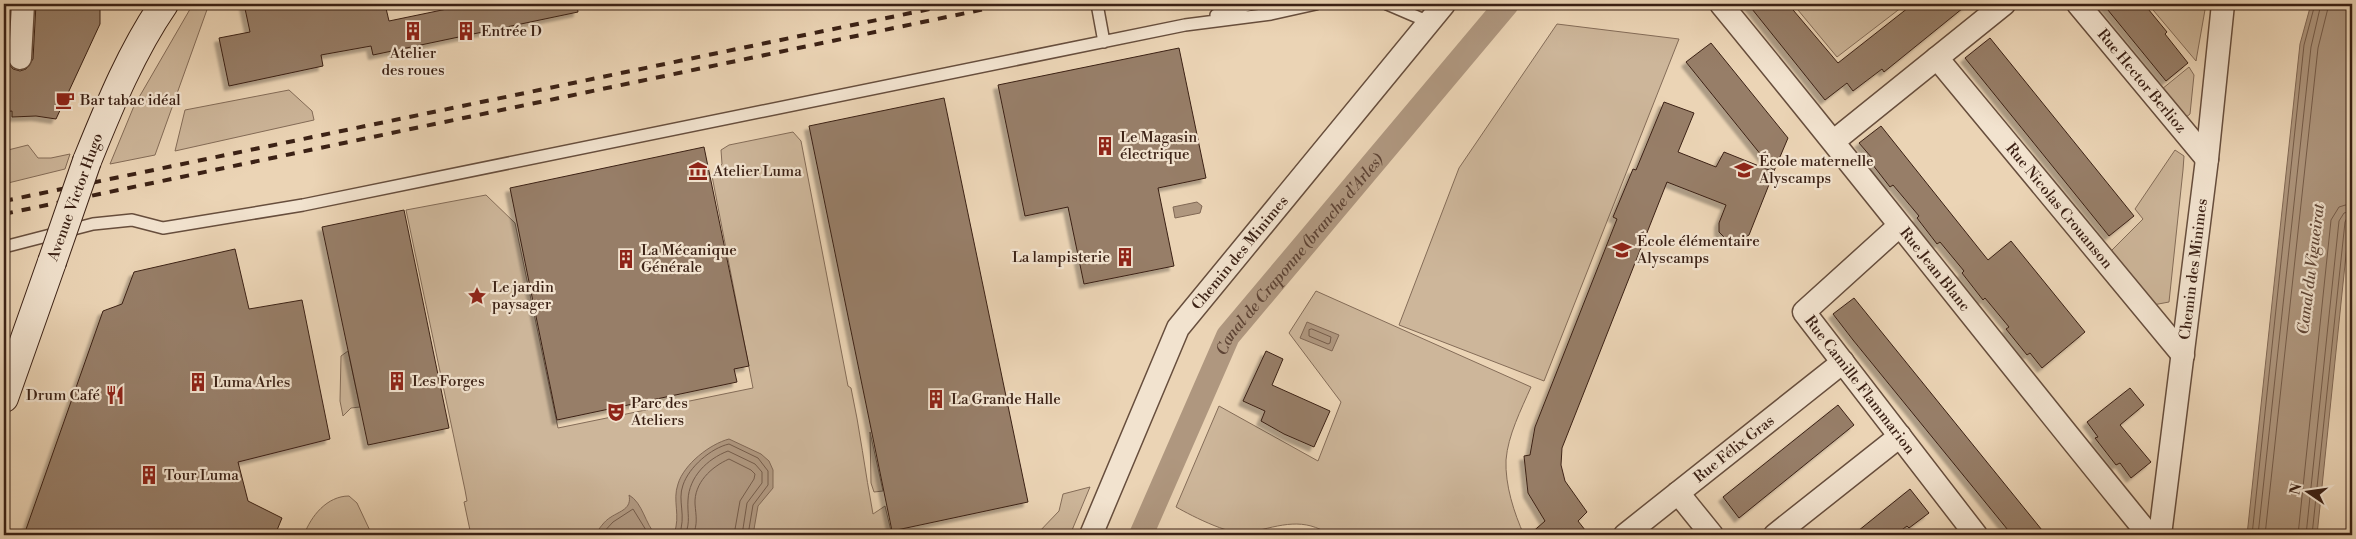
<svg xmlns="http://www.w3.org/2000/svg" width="2356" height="539" font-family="'Libre Bodoni',serif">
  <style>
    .green { fill: #cdb69a; stroke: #846c58 }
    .water { fill: #af977f; stroke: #816855 }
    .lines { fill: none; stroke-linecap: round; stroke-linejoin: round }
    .shore { stroke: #755c4a; stroke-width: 1 }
    .canal { stroke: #af977f; stroke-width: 24 }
    .building { fill: #977e68; stroke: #3b2115; filter: url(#shadow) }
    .lane-casing { stroke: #674e3d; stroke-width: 14 }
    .street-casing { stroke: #674e3d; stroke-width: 25 }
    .secondary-casing { stroke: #3b2115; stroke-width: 30 }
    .lane { stroke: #f2e3cf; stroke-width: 11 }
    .street { stroke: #f2e3cf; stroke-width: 22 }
    .secondary { stroke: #f2e3cf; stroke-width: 28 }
    .rail { stroke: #3b2115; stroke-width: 4; stroke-dasharray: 9 9; stroke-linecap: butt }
    .secondary-bridge-casing { stroke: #3b2115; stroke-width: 30; stroke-linecap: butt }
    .secondary-bridge { stroke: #f2e3cf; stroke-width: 28 }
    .labels { text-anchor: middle; stroke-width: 4.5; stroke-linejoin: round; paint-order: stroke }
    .poi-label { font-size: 15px; fill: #3b2115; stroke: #f2e3cf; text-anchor: start }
    .street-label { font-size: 15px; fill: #3b2115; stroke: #f2e3cf }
    .water-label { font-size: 16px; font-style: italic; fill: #5e4435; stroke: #f2e3cf }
  </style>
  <defs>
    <filter id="shadow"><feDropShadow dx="-4.5" dy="4.5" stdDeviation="1" flood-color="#0004"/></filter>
  </defs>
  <rect width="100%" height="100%" fill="#ebd4b5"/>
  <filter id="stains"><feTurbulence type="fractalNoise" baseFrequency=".004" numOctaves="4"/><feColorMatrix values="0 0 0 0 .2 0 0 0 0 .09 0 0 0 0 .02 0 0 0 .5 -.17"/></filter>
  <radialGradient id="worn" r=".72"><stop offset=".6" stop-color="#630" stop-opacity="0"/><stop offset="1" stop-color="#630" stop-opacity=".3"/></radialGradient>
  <path class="green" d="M193,4H209L155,155L110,164L134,106Z
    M1793,4H1906L1837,57Z
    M2148,4H2206L2196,61Z
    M1557,24L1679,39L1544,381L1399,325L1459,168Z
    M2189,67L2194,75L2190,114L2185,118L2162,89Z
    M289,90L312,111L314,120L175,151L185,110Z
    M793,132L801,141L848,386L851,388C860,429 865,472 873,514L885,506L892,535H471L464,502L467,501L465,490L406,210L486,195L515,223L558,428L753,388L712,176L722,164L721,150L729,145Z
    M28,145L38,158H51L70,154L65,169L4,184V151Z
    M2175,150L2184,156L2183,170L2169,302L2153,305L2111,251L2143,219L2135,209Z
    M1316,291L1531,387C1521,410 1508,435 1506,460C1505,485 1514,513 1524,535H1330C1304,517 1281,525 1252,532C1236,539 1192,516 1176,507L1219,406L1318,461L1341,402L1289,333Z
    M348,351L360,407L351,408L343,416L340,401L341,356Z
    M870,432L883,491L874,492L871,483Z
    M1090,487L1070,535H1032L1037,534L1059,511L1063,494Z
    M349,496L357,503L372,535H304C311,516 327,496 349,496Z"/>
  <path class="water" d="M2311,4H2352V197L2317,535H2247L2300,44Z
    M1197,202L1202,206L1200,213L1175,218L1173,207Z
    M1307,322L1339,335L1332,351L1300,338Z
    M729,439L761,454L769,461L773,470V488L758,506L753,535H671L674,534C681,515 672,501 678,484C684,464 710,444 729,439Z
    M629,495C643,503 645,524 656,535H595C599,529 604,521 611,517C620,511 632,509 629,495Z"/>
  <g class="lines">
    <path class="shore" d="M1312,329L1331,337L1330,343L1328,344L1309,336V330Z
      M601,535L613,522L633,509L649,535
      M679,535C687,516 677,501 683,485C689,467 711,448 729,444L758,458L768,471V485L753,505L748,535
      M685,535C691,522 687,513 688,500C689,477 707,459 728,451L755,464L762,472V483L747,503L742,535
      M693,535C698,524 696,516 695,504C694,483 711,467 729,459L751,470L755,474L754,479L740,501L734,535
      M2252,535L2304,45L2315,4
      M2258,535L2311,47L2321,4
      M2265,535L2318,48L2329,4
      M2298,535L2331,220L2339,207L2352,203
      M2306,535L2339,221L2344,213L2352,211
      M2312,535L2345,222L2347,218L2352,217"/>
    <path class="canal" id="s1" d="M1141,535L1228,336L1507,4"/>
  </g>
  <path class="building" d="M4,4H10L8,63L13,69L20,71L26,69L33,59L36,4H100V24L56,119L36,116L12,117V111L4,112Z
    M244,4H385L389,21L471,4H577L578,12L373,55L371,46L321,55L323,66L229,86L219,38L250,32Z
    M1748,4H1788L1838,63L1913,4H1968L1884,72L1882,69L1853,91L1847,83L1825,100Z
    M2103,4H2144L2167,32L2165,34L2188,63L2166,81Z
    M1990,38L2134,216L2109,236L1965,58Z
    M1711,43L1788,138L1774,171L1686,62Z
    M1179,48L1206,178L1158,188L1174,266L1084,284L1068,207L1025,216L998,85Z
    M944,98L1028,502L892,531L809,126Z
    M1664,102L1694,113L1678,152L1716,167L1724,152L1774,172L1749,235L1737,242L1728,241L1719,232V223L1726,205L1667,182L1562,448L1561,465L1565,481L1587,512L1578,521L1589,535H1529L1545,521L1528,493L1524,456L1530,455L1535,427L1617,219L1613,217L1633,169L1636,170Z
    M1881,126L1988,260L2011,241L2085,332L2042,368L2030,353L2027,355L2006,329L2009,327L1985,298L1983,300L1962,273L1964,271L1940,242L1937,244L1917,218L1919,216L1893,185L1890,187L1869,160L1872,158L1859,143Z
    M704,147L749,366L734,369L737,382L557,420L510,188Z
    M404,210L449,428L368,445L322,227Z
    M235,249L249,309L302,300L330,439L238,462L248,501L282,518L275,535H24L103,311L122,304L134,272Z
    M1854,298L2046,535H2012L1853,340L1833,314Z
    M1266,351L1283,359L1272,385L1330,411L1314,447L1284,434L1261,421L1265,411L1243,401Z
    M2130,388L2144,405L2120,425L2151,462L2131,478L2120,463L2116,465L2095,438L2098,437L2087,422Z
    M1838,405L1854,425L1739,518L1723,497Z
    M1910,489L1929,513L1909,528L1907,526L1895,535H1853Z"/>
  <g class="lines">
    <g class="lane-casing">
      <path id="lane" d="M1097,4L1104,42
        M1387,4L1429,22
        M1216,15L1252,4
        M4,247L93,224L132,220L163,228L303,205L1185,25L1271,14L1316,4"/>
    </g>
    <g class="street-casing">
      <g id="street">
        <path id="s2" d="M1721,4C1865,179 2005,359 2149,535"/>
        <path id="s3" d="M2078,4L2207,159"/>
        <path d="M20,58L23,4"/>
        <path id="s4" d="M1937,58L2183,355"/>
        <path d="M1834,141L2004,4"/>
        <path id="s5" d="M1899,226L1804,312L1976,535"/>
        <path d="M1678,493L1712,535"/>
        <path id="s6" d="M1091,535L1178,328L1444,4"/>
        <path id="s7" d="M1625,535L1843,362"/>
        <path d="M1775,535L1900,436"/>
        <path id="s8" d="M2160,535L2207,159L2223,4"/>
      </g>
    </g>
    <g class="secondary-casing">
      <path id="secondary" d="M87,161C109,107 131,52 164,4
        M4,398L52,262"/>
    </g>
    <use href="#lane" class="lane"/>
    <use href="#street" class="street"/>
    <use href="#secondary" class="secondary"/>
    <path class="rail" d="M4,201L954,4
      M4,214L1009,4"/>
    <g class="secondary-bridge-casing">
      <path id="secondary-bridge" d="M52,262L87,161"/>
    </g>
    <use href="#secondary-bridge" class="secondary-bridge"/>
  </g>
  <defs>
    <g id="building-bare" transform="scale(1.5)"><path d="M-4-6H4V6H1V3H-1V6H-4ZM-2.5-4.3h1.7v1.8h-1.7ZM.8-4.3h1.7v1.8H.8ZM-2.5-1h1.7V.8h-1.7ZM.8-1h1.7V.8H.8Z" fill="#8f2418" stroke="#f2e3cf" stroke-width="2.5" paint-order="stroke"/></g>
    <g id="cafe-bare" transform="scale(1.5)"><path d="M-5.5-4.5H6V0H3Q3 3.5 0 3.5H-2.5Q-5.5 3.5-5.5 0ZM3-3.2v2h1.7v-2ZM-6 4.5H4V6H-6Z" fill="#8f2418" stroke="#f2e3cf" stroke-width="2.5" paint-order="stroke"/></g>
    <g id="school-bare" transform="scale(1.5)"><path d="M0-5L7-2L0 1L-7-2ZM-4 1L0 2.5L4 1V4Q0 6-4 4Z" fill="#8f2418" stroke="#f2e3cf" stroke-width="2.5" paint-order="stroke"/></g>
    <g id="museum-bare" transform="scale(1.5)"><path d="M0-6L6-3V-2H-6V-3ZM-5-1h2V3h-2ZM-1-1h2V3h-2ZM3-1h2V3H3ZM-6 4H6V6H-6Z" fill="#8f2418" stroke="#f2e3cf" stroke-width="2.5" paint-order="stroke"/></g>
    <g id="sight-bare" transform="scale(1.5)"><path d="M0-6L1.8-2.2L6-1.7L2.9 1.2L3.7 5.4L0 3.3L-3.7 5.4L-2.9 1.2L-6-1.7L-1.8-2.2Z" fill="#8f2418" stroke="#f2e3cf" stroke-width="2.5" paint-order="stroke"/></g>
    <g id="restaurant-bare" transform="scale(1.5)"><path d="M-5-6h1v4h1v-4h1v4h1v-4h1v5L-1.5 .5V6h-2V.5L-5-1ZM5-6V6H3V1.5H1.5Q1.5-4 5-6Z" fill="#8f2418" stroke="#f2e3cf" stroke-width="2.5" paint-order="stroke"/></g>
    <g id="theatre-bare" transform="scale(1.5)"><path d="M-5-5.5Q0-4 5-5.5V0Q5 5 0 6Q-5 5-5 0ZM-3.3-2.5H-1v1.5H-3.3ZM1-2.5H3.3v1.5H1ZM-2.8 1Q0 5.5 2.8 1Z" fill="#8f2418" stroke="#f2e3cf" stroke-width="2.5" paint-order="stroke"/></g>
  </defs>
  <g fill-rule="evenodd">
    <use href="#building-bare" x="413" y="31"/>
    <use href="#building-bare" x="466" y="31"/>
    <use href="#cafe-bare" x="65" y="100"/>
    <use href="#building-bare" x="1105" y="146"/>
    <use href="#school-bare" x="1744" y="170"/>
    <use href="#museum-bare" x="698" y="171"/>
    <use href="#school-bare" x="1622" y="250"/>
    <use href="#building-bare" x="1125" y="257"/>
    <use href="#building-bare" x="626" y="259"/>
    <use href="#sight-bare" x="477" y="296"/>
    <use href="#building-bare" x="397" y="381"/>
    <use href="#building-bare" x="198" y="382"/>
    <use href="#restaurant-bare" x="115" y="395"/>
    <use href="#building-bare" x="936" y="399"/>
    <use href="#theatre-bare" x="616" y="412"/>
    <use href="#building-bare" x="149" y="475"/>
  </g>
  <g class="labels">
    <g class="poi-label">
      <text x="481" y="36">Entrée D</text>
      <text x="413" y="58" text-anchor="middle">Atelier<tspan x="413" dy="17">des roues</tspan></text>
      <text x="80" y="105">Bar tabac idéal</text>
      <text x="1120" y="142">Le Magasin<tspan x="1120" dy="17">électrique</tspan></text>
      <text x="1759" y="166">École maternelle<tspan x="1759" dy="17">Alyscamps</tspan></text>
      <text x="713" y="176">Atelier Luma</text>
      <text x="1637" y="246">École élémentaire<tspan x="1637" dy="17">Alyscamps</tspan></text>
      <text x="641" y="255">La Mécanique<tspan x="641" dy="17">Générale</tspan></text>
      <text x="1110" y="262" text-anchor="end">La lampisterie</text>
      <text x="492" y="292">Le jardin<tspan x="492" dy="17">paysager</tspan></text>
      <text x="412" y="386">Les Forges</text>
      <text x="213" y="387">Luma Arles</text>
      <text x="100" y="400" text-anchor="end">Drum Café</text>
      <text x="951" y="404">La Grande Halle</text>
      <text x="631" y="408">Parc des<tspan x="631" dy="17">Ateliers</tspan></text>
      <text x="164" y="480">Tour Luma</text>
    </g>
    <g class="street-label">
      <text dy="5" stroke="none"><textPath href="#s3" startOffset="100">Rue Hector Berlioz</textPath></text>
      <text transform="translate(75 197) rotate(-70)" y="5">Avenue Victor Hugo</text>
      <text dy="5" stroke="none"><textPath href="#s4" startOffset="192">Rue Nicolas Crouanson</textPath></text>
      <text dy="5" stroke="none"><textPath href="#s6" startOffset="322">Chemin des Minimes</textPath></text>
      <text dy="5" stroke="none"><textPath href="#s2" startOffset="341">Rue Jean Blanc</textPath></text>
      <text dy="5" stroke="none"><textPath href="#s8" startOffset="268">Chemin des Minimes</textPath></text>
      <text dy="5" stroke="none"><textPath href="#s5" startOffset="220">Rue Camille Flammarion</textPath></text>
      <text dy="5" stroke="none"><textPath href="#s7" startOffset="139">Rue Félix Gras</textPath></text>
    </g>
    <g class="water-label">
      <text dy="6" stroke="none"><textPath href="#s1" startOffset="325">Canal de Craponne (branche d'Arles)</textPath></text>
      <text transform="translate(2310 269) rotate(-83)" y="6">Canal du Vigueirat</text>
    </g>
  </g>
  <rect width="2356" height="539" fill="none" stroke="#ebd4b5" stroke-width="20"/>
  <rect x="5" y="5" width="2346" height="529" fill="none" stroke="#3b2115" stroke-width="2.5"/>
  <rect x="10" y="10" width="2336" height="519" fill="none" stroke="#3b2115"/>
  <g transform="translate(2308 492) rotate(283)" stroke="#f2e3cf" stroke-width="4" paint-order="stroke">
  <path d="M0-4L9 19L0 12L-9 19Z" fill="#3b2115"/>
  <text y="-8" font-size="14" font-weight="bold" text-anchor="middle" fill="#3b2115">N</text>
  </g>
  <rect width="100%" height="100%" filter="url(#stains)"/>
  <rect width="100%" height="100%" fill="url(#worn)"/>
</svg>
